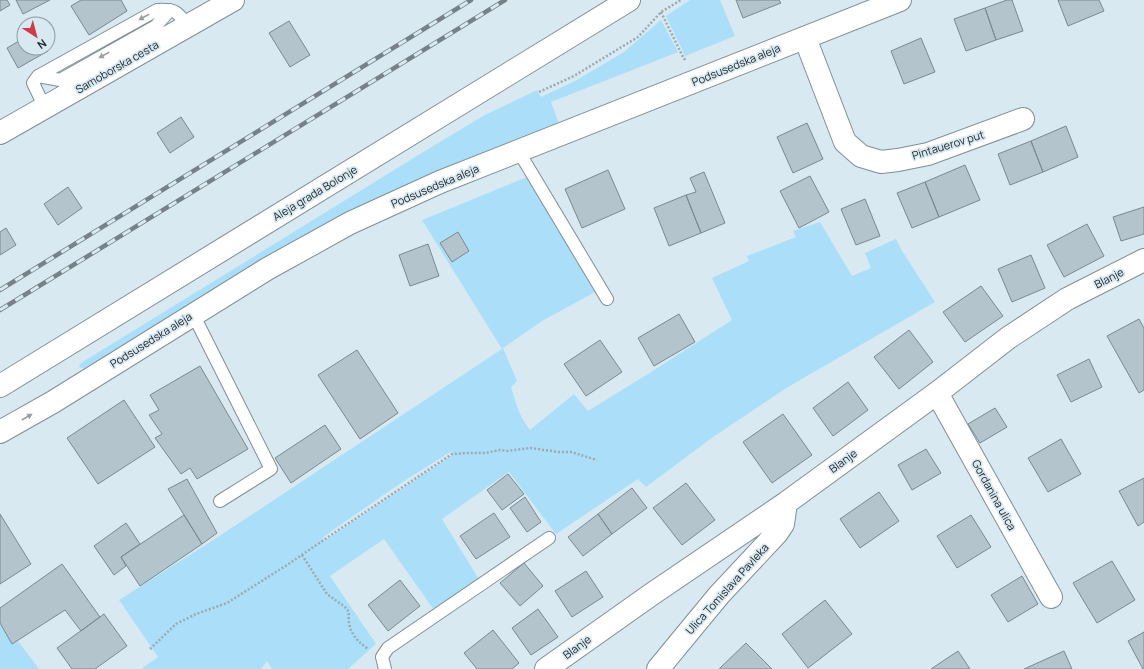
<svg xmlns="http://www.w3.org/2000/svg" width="1144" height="669" font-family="Manrope,sans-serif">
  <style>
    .green { fill: #abdff9; fill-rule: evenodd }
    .building { fill: #b4c4cd; stroke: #7a8991 }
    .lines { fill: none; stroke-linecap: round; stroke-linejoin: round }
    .service-casing { stroke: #808f97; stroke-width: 14 }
    .minor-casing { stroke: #808f97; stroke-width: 24 }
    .tertiary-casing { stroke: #808f97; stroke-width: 24 }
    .secondary-casing { stroke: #808f97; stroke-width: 24 }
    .path { stroke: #9ba9b0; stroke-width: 2.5; stroke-dasharray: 2 2; stroke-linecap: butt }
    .service { stroke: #fff; stroke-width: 12 }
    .minor { stroke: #fff; stroke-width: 22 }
    .tertiary { stroke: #fff; stroke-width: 22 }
    .secondary { stroke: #fff; stroke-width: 22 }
    .rail-casing { stroke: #768288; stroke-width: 4.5 }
    .rail { stroke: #d8e9f2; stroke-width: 3; stroke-dasharray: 9; stroke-linecap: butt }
    .oneway { fill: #9b9ea0 }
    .labels { text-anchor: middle; stroke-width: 3.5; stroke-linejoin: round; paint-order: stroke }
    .street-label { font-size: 11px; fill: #21282b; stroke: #d8e9f2 }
  </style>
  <rect width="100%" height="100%" fill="#d8e9f2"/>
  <path class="green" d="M690,0H720L735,36L685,56L666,16Z
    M661,20L678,52L551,102L558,121L555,126L419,181L362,205L318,227L255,264L85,368H81L79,366L81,363L438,143L485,115L537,90L541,97L575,81L624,52Z
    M527,177L597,291L542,321L503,348L517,381L511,387C516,404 519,416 530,430L574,394L588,411L648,374L732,320L712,278L749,261L747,256L796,237L793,231L820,222L852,276L871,268L865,253L896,239L902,251L935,302L788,387L713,437L646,487L638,479L556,534L509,472L442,519L480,581L434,610L384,539L330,576L376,644L348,669H272L267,661L261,669H141L158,657L119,600L221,535L502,349L422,220ZM452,451L451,456L324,541L323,537L401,483Z
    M0,623L12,644L18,641L39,669H0Z"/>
  <path class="building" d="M0,0H7L10,5L0,11Z
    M16,0H50L23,14Z
    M81,0H121L127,11L89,35L71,6Z
    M736,0H779L781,3L743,18Z
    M1007,0H1012L1023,31L996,40L985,8Z
    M1058,0H1099L1104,11L1068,26Z
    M985,8L996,40L966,51L954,19Z
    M289,21L310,55L290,67L269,33Z
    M24,38V48H46L48,51L18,68L7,48Z
    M921,38L935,72L904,84L891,51Z
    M181,117L194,137L170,153L157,133Z
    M807,123L823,159L793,173L777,137Z
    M1066,126L1078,157L1043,172L1031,141Z
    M1031,141L1043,172L1010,185L998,154Z
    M965,165L980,200L939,217L925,182Z
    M608,170L625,209L582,228L565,189Z
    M704,172L725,223L701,233L686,195L696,192L690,178Z
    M810,176L829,212L799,228L780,191Z
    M925,182L939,217L912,228L897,193Z
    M68,187L82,208L58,225L44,204Z
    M686,195L701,233L669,246L654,208Z
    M865,199L880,236L856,245L841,209Z
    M1144,207V234L1121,241L1113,217Z
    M1087,224L1104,256L1064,277L1047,245Z
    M6,228L16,245L0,255V232Z
    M458,232L469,251L452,262L440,243Z
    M428,244L439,276L410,286L399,255Z
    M1031,255L1045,288L1012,302L998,269Z
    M981,286L1003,316L965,342L943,312Z
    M679,314L695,342L654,366L638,338Z
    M1139,319L1144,328V390L1139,393L1107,336Z
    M909,330L933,362L899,389L874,357Z
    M600,340L622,372L586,396L564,364Z
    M357,350L398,413L360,439L318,375Z
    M1089,359L1102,387L1071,402L1057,375Z
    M200,366L248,449L197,479L190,468L181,474L155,438L162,434L149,415L159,410L150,395Z
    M848,382L868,410L833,436L813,408Z
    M124,400L155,447L98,484L67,438Z
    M995,408L1007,427L980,443L968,424Z
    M783,414L812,455L772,483L743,442Z
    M325,425L341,449L291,483L275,458Z
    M1061,439L1081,474L1048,492L1028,458Z
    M926,449L941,473L912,490L898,465Z
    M508,474L524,494L502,510L487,490Z
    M1144,478V522L1138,526L1119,491Z
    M187,479L217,533L202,544L168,489Z
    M686,483L715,520L682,545L653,508Z
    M632,488L647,508L612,534L598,514Z
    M879,492L899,521L860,548L840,519Z
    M525,497L541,522L527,532L510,508Z
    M494,513L510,537L476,559L460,536Z
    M0,514L31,564L0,584Z
    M598,514L612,534L583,556L568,537Z
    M184,515L202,544L140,586L121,557Z
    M971,515L991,547L957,568L937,536Z
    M126,523L140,544L121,557L126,566L114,575L94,546Z
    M1112,561L1135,600L1097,623L1073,583Z
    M524,563L543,586L520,606L500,583Z
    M62,564L100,617L81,631L65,610L12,644L0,623V608Z
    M586,571L603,597L572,617L555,591Z
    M1022,576L1038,604L1008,622L991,595Z
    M400,580L420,606L388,631L368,605Z
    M825,600L852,634L808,668L782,634Z
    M538,609L558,637L531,655L512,628Z
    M104,614L127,646L95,669H72L57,648Z
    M493,630L519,663L512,669H477L464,653Z
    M1144,632V669H1143L1128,641Z
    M746,643L772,669H719Z
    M958,651L970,669H931Z
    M1064,651L1072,669H1024Z"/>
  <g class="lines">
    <g class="service-casing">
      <path id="service" d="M38,76L60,80L156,26L170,10
        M45,108L33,83L38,76L157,10C175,9 177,11 188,26
        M519,152L607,299
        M193,314L271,469L220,501
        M385,669L382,657L388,648L549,538"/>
    </g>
    <g class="minor-casing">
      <path id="minor" d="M805,38L845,142L861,156L881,162L898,160L928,154L1023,119
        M937,393L1051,597
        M546,669L652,594L786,503L937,393L1008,338L1067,299L1144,260
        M658,669L719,595L777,533L783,524L786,503"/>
    </g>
    <g class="tertiary-casing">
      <path id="tertiary" d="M0,432L53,402L267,269L350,223L440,182L900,0"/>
    </g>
    <g class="secondary-casing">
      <path id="secondary" d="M0,133L233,0
        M0,386L629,0"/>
    </g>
    <path class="path" d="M661,12L684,59H686
      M539,92L574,76L638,37L661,12L681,0
      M302,555L327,594L345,607L349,612C347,629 354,639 368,649
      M150,649L176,624L196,614L227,603L287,565L334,533L452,454L467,453H485L500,450L507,451L531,448L558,452H571L597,460"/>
    <use href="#service" class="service"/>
    <use href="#minor" class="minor"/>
    <use href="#tertiary" class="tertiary"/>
    <use href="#secondary" class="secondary"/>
    <g class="rail-casing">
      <path id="rail" d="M0,290L471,0
        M0,310L505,0"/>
    </g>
    <use href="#rail" class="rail"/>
  </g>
  <defs><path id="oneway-solid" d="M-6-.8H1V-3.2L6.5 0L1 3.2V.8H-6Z"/></defs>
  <g class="oneway">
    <use href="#oneway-solid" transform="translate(144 17) rotate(151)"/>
    <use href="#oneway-solid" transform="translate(104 55) rotate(151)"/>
    <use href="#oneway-solid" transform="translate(27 417) rotate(-30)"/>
  </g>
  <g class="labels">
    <g class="street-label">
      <text transform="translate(736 65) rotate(-22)" y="4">Podsusedska aleja</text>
      <text transform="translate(117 67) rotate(-30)" y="4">Samoborska cesta</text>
      <text transform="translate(948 145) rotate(-17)" y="4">Pintauerov put</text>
      <text transform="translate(435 186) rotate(-23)" y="4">Podsusedska aleja</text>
      <text transform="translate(315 193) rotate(-31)" y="4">Aleja grada Bolonje</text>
      <text transform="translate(1109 278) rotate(-27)" y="4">Blanje</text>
      <text transform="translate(151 340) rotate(-32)" y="4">Podsusedska aleja</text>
      <text transform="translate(843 461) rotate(-36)" y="4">Blanje</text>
      <text transform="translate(994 495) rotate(61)" y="4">Gordanina ulica</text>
      <text transform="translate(727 589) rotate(-48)" y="4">Ulica Tomislava Pavleka</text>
      <text transform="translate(577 647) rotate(-36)" y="4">Blanje</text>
    </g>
  </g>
  <g transform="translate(36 36) rotate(144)"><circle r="19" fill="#d8e9f2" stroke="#8f9ca2"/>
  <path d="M0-3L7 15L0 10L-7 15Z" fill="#cc3c49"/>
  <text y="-6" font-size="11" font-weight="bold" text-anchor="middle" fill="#21282b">N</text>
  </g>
</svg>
